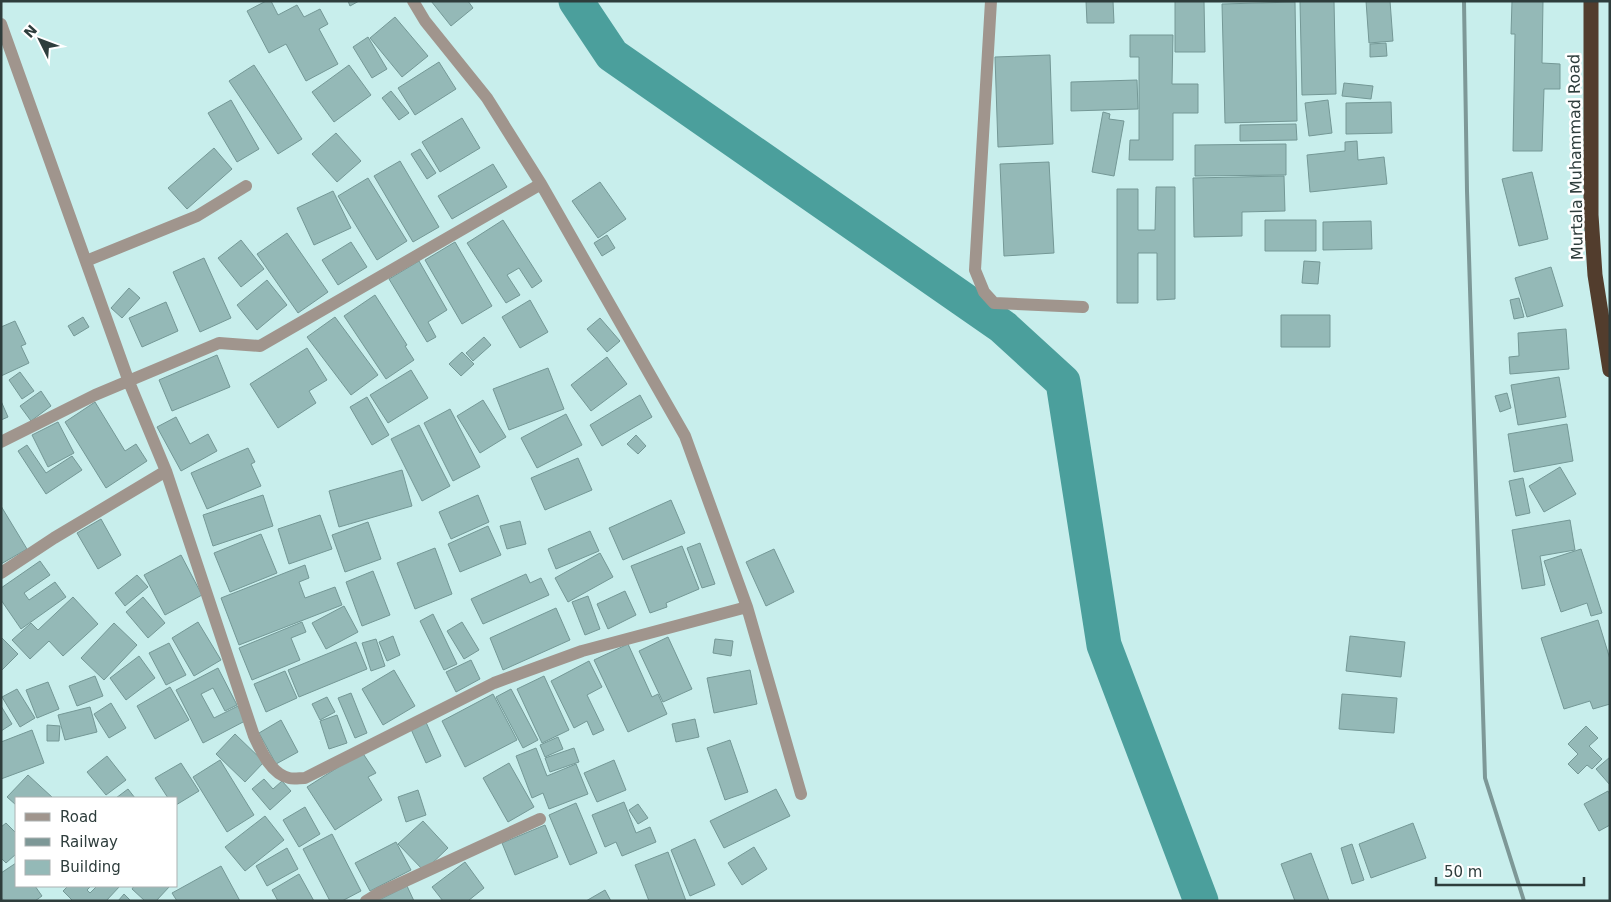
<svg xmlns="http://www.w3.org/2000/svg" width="1611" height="902" font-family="'DejaVu Sans',sans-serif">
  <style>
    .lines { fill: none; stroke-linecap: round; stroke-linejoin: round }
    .river { stroke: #4b9f9c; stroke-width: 35 }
    .building { fill: #94b9b7; stroke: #749896 }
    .minor { stroke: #a0958d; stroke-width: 12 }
    .highway { stroke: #523d2d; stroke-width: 15 }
    .rail { stroke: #7d9897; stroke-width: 4 }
    .labels { text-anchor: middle; stroke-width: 5; stroke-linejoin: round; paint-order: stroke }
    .street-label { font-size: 16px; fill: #2e3d3c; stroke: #fff }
  </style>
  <rect width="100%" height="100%" fill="#c8eeec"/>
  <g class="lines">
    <path class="river" d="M576,1L612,55L1003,327L1063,382L1104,645L1201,901"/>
  </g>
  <path class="building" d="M266,1H271L278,15L297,5L304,17L320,9L328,24L319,29L338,64L306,81L286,44L269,53L247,11Z
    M348,1H359L350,6Z
    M431,1H468L473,8L451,26Z
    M1086,1H1113L1114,23H1087Z
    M1175,1H1204L1205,52H1175Z
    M1300,1H1334L1336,94L1302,95Z
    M1366,1H1390L1393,41L1369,43Z
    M1512,1H1543L1542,63L1560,64V89H1544L1542,151H1513L1515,34H1511Z
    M1295,2L1297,121L1225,123L1222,4Z
    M395,17L428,56L402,77L370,38Z
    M1130,35H1173L1172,84H1198V113H1173V160H1129L1130,140H1139V57H1130Z
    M368,37L387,69L372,78L353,47Z
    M1386,43L1387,56L1370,57V44Z
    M1050,55L1053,144L998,147L995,57Z
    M439,62L456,89L415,115L398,88Z
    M254,65L302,139L278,154L229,81Z
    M349,65L371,95L334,122L312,92Z
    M1137,80L1138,109L1071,111V82Z
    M1344,83L1373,86L1371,99L1342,96Z
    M391,91L409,113L399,120L382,98Z
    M231,100L259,149L237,162L208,113Z
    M1328,100L1332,133L1309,136L1305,103Z
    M1391,102L1392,133L1346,134V103Z
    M1103,112L1110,114L1109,119L1124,121L1114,176L1092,172Z
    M462,118L480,148L440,172L422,142Z
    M1296,124L1297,140L1240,141V125Z
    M336,133L361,161L337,182L312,154Z
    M1357,141L1358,160L1384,157L1387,184L1310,192L1307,155L1345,151V142Z
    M1286,144V175L1195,176V145Z
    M214,148L232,169L187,209L168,188Z
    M420,149L436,173L427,179L411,154Z
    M400,161L439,227L413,242L374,176Z
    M1049,162L1054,253L1004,256L1000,164Z
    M493,164L507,187L452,219L438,196Z
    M1532,172L1548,239L1519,246L1502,179Z
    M1284,176L1285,211L1242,212V236L1194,237L1193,178Z
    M368,178L407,241L377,260L338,196Z
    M600,182L626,219L598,238L572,201Z
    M1156,187H1175V299L1157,300V253H1138V303H1117V189H1138V230H1155Z
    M333,191L351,228L314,245L297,208Z
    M503,220L542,281L532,288L519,268L507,275L520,295L506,303L467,243Z
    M1265,220H1316V251H1265Z
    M1371,221L1372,249L1323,250V222Z
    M287,233L328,292L298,313L257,254Z
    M607,235L615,248L602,256L594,243Z
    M241,240L264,269L241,287L218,258Z
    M351,242L367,267L338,285L322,260Z
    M455,242L492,306L462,324L425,260Z
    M204,258L231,318L200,332L173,272Z
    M419,261L447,310L428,322L436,337L427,342L389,279Z
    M1304,261L1320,262L1318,284L1302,283Z
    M1551,267L1563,306L1527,317L1515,278Z
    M267,280L287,305L257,330L237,305Z
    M129,288L140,298L122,318L111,308Z
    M375,295L407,345L405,346L414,360L386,379L344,316Z
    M1519,298L1524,317L1514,319L1510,300Z
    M530,300L548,332L520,348L502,317Z
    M166,302L178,331L142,347L129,318Z
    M1281,315H1330V347H1281Z
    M83,317L89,327L74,336L68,326Z
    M335,317L378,375L351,395L307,337Z
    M600,318L620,341L607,352L587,329Z
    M15,321L26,344L21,346L29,363L1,376V327Z
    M1566,329L1569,369L1510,374L1509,357L1519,356L1518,333Z
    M484,337L491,345L473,361L466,353Z
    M307,348L327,380L309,391L316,403L278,428L250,384Z
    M462,352L474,364L461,376L449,364Z
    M217,355L230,387L172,411L159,380Z
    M607,357L627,384L591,411L571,385Z
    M548,368L564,409L509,430L493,389Z
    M411,370L428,398L388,423L370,395Z
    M20,372L34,391L22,399L9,380Z
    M1559,377L1566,417L1518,425L1511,385Z
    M41,391L51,406L31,421L20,406Z
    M1507,393L1511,408L1500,412L1495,396Z
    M640,395L652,417L602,446L590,425Z
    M367,397L389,435L372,445L350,407Z
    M483,400L506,437L480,453L457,416Z
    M1,401L8,417L1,420Z
    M95,402L125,451L136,444L147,461L106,488L65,422Z
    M450,409L480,467L453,481L424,423Z
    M566,414L582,445L537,468L521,438Z
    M176,417L190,444L208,434L217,451L181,471L157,427Z
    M58,422L74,453L48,467L32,435Z
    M1567,424L1573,461L1514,472L1508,434Z
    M419,425L450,486L422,501L391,439Z
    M636,435L646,446L638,454L627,444Z
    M27,445L46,473L72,456L82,470L46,494L18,451Z
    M248,448L255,462L251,464L261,486L207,509L191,473Z
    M578,458L592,490L545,510L531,478Z
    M1560,467L1576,494L1544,512L1529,486Z
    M402,470L412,506L339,527L329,491Z
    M1523,478L1530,513L1516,516L1509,481Z
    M263,495L273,526L213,546L203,515Z
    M478,495L489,522L451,539L439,512Z
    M671,500L685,533L623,560L609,528Z
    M1,506L27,549L1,564Z
    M320,515L332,549L289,564L278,529Z
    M101,519L121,555L98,569L77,533Z
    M1570,520L1575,550L1540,556L1545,585L1522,589L1512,530Z
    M520,521L526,544L507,549L500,526Z
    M368,522L381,559L345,572L332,535Z
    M488,526L501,555L460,572L448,544Z
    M590,531L599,551L556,569L548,549Z
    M261,534L277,573L230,592L214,553Z
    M700,543L715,584L702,588L687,548Z
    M682,546L699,589L666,603L667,607L650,613L631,566Z
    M435,548L452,594L415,609L397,563Z
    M774,549L794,592L766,606L746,562Z
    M1581,549L1602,613L1591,616L1587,603L1561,612L1544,561Z
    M600,553L613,577L568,602L555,578Z
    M181,555L202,595L165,615L144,575Z
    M40,561L50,575L24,593L29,600L55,582L66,597L21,629L1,600V588Z
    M305,565L309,578L299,582L305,598L335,587L342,605L239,645L221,598Z
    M373,571L390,615L362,626L346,582Z
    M526,574L530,583L541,578L549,595L483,624L471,599Z
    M137,575L148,587L125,606L115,593Z
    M625,591L636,615L608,629L597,604Z
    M588,596L600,629L585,635L572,602Z
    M73,597L98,624L63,656L49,641L30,659L12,640L31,623L38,630Z
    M143,597L165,623L148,638L126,612Z
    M344,606L358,632L326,649L312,623Z
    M556,608L570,640L503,670L490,638Z
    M433,614L457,664L444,670L420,621Z
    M1598,620L1610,659V704L1593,709L1590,701L1564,709L1541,638Z
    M198,622L221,660L194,676L172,638Z
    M302,622L306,632L291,638L300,660L252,680L239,648Z
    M462,622L479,650L464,659L447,631Z
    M114,623L137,645L104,680L81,658Z
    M393,636L400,655L387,661L379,642Z
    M1350,636L1405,642L1401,677L1346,671Z
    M1,637L18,654L1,671Z
    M668,637L692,689L663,702L639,651Z
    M376,639L385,666L371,671L362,643Z
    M715,639L733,641L731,656L713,653Z
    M356,642L367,669L299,697L288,670Z
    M169,643L186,675L166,685L149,653Z
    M628,644L652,697L658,694L667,714L628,732L594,660Z
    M139,656L155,678L126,700L110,678Z
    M471,660L480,679L456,692L446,672Z
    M589,661L602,687L587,695L604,730L593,735L587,721L574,728L551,681Z
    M218,668L237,705L225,711L213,688L201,694L214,718L238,706L245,721L203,743L176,690Z
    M394,670L415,706L383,725L362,689Z
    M750,670L757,704L714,713L707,678Z
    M285,671L297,698L266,712L254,684Z
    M95,676L103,696L77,706L69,686Z
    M544,676L569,730L542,743L517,689Z
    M48,682L59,709L37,718L26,690Z
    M170,687L189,720L155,739L137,706Z
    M17,689L35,718L20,727L2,697Z
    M511,689L538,740L523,748L496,697Z
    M351,693L367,733L355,738L338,698Z
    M493,694L517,740L465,767L442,721Z
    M1342,694L1397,698L1394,733L1339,729Z
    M327,697L335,712L320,720L312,704Z
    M111,703L126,728L109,738L94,714Z
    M1,706L12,724L1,731Z
    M90,707L97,732L65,740L58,715Z
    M337,715L347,743L329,749L320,721Z
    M695,719L699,737L676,742L672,724Z
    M281,720L298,752L276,764L259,733Z
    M425,720L441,756L426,763L410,727Z
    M47,725L60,726L59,741H47Z
    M1586,726L1598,738L1589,746L1602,759L1592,769L1587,765L1578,774L1568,764L1578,754L1568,744Z
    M32,730L44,763L1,779V742Z
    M235,734L264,762L245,782L216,754Z
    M558,737L563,749L545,757L540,745Z
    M730,740L748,792L725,800L707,748Z
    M536,748L547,776L576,764L588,794L549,809L543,793L532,798L516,756Z
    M574,748L579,762L550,772L545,758Z
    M362,752L376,773L368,777L382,800L335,830L307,787Z
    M107,756L126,780L106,795L87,772Z
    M1610,757V785L1596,769Z
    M220,760L254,815L227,832L193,777Z
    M614,760L626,790L597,802L584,773Z
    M181,763L199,791L176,805V798H168L155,778Z
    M509,763L534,807L508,822L483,778Z
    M28,775L53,798H16V805L7,797Z
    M264,779L273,789L282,781L291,791L270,810L252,789Z
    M128,789L135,798H116Z
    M776,789L790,816L724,848L710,821Z
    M418,790L426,815L406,822L398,797Z
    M1608,791L1610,795V825L1599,831L1584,804Z
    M624,802L636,833L650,827L656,842L622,856L616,842L605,847L592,815Z
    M576,803L597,853L570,865L549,815Z
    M638,804L648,818L638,824L629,810Z
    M305,807L320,834L299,847L283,820Z
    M265,816L284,840L245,871L225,847Z
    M423,821L448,848L424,871L398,844Z
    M6,823L16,833V854L6,863L1,858V827Z
    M1413,823L1426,858L1371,878L1359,844Z
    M545,825L558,857L515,875L502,843Z
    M332,834L361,891L342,901H330L303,849Z
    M695,839L715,885L690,896L671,850Z
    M396,842L411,870L370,891L355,863Z
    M1352,844L1364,880L1352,884L1341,848Z
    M754,847L767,869L742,885L728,863Z
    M287,848L298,869L267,886L256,866Z
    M668,852L686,901H649L635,865Z
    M1311,853L1329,901H1295L1281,864Z
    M465,862L484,888L468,901H443L432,887Z
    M16,863V886H35L42,896L35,901H4L1,897V873Z
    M221,866L240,901H177L172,893Z
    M299,874L314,901H278L272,890Z
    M68,886H91L87,890L90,893L97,886H120L106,901H73L63,891Z
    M134,886H170L156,901H145L132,889Z
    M407,886L414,901H377Z
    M605,890L611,901H586Z
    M124,894L131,901H118Z"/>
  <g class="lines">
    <path class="minor" d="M413,1L425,21L487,98L541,184L685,436L747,607L801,794
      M991,1L975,270L984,292L994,303L1083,307
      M1,24L129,382L166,471L254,736C261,751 271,774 289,778C293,779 300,778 305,778L494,683L582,651L747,607
      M86,261L197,216L246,186
      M1,442L95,395L219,343L260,346L541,184
      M1,573L54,538L166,471
      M366,901L379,893L540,819"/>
    <path class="highway" d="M1591,1V215L1595,275L1610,370"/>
    <path class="rail" d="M1464,1L1467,191L1485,778L1524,901"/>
  </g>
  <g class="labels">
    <g class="street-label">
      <text transform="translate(1575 157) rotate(-91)" y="6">Murtala Muhammad Road</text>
    </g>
  </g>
  <rect width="1611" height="902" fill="none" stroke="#2e3d3c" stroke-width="5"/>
  <rect x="15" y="797" width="162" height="90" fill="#ffffff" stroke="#abb1b1"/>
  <rect x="25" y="813" width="25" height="8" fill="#a0958d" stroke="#abb1b1"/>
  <text x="60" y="822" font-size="15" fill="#2e3d3c">Road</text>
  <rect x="25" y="838" width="25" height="8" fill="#7d9897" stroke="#abb1b1"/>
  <text x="60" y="847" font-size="15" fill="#2e3d3c">Railway</text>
  <rect x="25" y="860" width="25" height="15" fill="#94b9b7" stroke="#abb1b1"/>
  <text x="60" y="872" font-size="15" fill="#2e3d3c">Building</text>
  <g transform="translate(40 40) rotate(312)" stroke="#ffffff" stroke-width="4" paint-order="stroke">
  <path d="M0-4L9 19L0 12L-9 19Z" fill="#2e3d3c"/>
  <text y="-8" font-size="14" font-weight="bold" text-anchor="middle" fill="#2e3d3c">N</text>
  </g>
  <path d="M1436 877v8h148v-8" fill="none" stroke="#2e3d3c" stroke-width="2.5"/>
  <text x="1444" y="877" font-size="15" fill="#2e3d3c" stroke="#ffffff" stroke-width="4" paint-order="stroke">50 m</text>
</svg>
